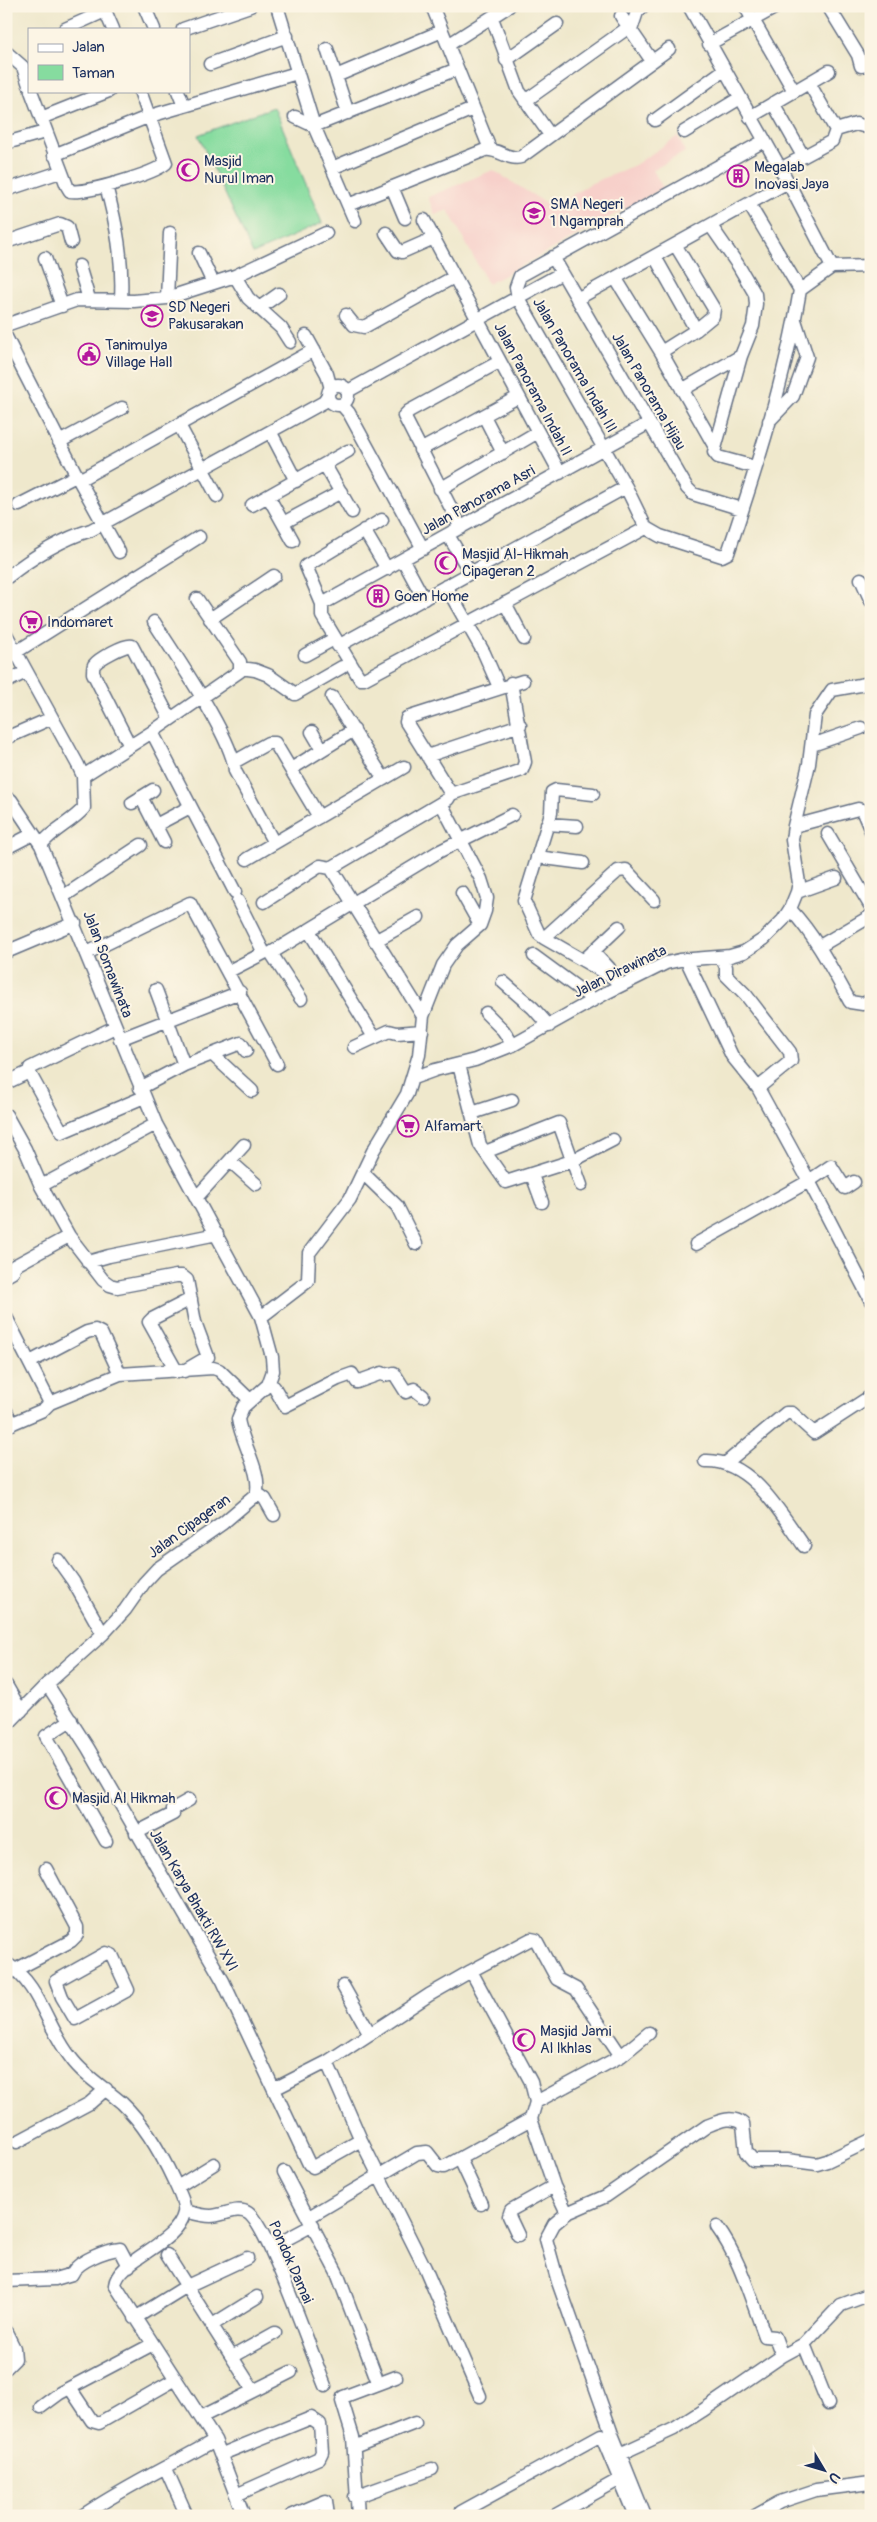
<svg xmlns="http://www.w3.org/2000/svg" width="877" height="2522" font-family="Pangolin,sans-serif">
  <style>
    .built { fill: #f7d0ca }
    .green { fill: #86dc9f; stroke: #50867e }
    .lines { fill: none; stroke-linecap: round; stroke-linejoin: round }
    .minor-casing { stroke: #657084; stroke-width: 15 }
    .minor { stroke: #fff; stroke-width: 12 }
    .labels { text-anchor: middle; stroke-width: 4; stroke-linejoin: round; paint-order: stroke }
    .poi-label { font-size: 15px; fill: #1b2f5e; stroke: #fcf5e5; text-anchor: start }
    .street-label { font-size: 15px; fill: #1b2f5e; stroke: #fcf5e5 }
  </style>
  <rect width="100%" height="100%" fill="#fcf5e5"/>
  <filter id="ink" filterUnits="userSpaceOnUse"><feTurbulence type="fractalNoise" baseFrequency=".02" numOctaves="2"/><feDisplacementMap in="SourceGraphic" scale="10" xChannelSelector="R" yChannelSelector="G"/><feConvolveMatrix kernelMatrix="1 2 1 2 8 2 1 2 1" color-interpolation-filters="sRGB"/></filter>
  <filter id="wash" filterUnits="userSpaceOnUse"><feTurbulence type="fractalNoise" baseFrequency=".0096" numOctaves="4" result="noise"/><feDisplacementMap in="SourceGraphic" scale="20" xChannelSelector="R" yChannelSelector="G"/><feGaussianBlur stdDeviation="1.12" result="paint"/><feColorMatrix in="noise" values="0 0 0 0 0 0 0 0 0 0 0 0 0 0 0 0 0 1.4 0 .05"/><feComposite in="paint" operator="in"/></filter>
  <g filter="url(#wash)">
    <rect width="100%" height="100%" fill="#efe8cc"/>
    <path class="built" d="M678,136L685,152L653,170L663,188L488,284L448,210L435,215L428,197L493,170L552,207L592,183L635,165Z"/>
    <path class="green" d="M274,107L322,223L253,254L198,135Z"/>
  </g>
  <g filter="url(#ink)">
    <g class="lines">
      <g class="minor-casing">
        <path id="minor" d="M103,6L113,29
          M144,6L154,29
          M277,6L314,126L355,221
          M432,6L490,149
          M689,6L788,182L832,267
          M745,6L794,91
          M828,6L858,55L861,66L871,64
          M621,16L652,61
          M492,18L519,91L550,135
          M65,29L105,11
          M183,29L250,6
          M631,30L637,12L643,6
          M709,44L778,6
          M448,45L509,6
          M327,49L348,113
          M6,52L23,67L29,85
          M506,60L557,24
          M210,64L287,36
          M336,76L442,31
          M31,91L67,186L70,191C85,194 154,174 166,163L140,91
          M178,91L184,106
          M525,101L629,27
          M773,103L803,156
          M295,117L314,126L457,69
          M750,117L829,71
          M41,118L109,91
          M655,120L724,70
          M836,130L856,124L870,128
          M684,132L740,98
          M6,143L45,132
          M54,155L150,116L297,73
          M332,168L473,109
          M780,169L832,141L836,130L809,83
          M106,186C117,226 123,258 121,300
          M392,187L405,218
          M6,190L60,172
          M749,204L800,290C785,379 757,467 728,553L722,556L660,536L646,528L626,487L518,298L516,287L520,276L764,141
          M348,205L485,150C498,148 509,161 521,157L669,49
          M424,220L560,473
          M711,226L738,265L755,294L756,304L753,326L741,356L714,452L718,457L755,467
          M386,233L398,251L402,252L434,238
          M6,242L60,224L67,227L71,242
          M199,253L213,283
          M553,257L687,488L693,494L742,509
          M655,257L696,330
          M45,258L62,306
          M79,266L89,299
          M235,276L248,298L281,328L290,342
          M616,279L661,352L715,447
          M800,290L832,267L871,266
          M167,298L170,233
          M577,299L788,182
          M259,308L279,294
          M346,315L354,325L364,327L454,277
          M6,325L77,300L134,301L167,298L235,276L326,233
          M306,336L327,374L331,389
          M6,337L79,480L119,552
          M661,352L696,330L713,316L714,309L676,246
          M328 395a10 10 0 1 1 20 0a10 10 0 1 1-20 0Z
          M682,390L741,356
          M348,391L562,273
          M342,405L349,413L423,549
          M484,416L503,453
          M769,421L793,396L807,357L795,320
          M179,425L217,496
          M271,433L296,481
          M59,442L122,408
          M420,450L518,397
          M325,465L352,512
          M79,480L314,350
          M440,489L538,432
          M268,496L293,541
          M19,505L76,476
          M252,505L348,451
          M382,520L306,566L322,604V616L360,679H364L646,528
          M283,523L341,492
          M461,528L404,416L409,411L499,362
          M364,530L387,569
          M448,535L470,572
          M403,560L424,599
          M6,578C30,559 62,539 91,530L324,402L328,396
          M861,579L871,601
          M446,586L484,653L499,687
          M505,603L524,639
          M322,604L649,423
          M210,619L274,576
          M154,622C174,654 233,738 235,771L274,843
          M6,634L78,765L83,776L84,808C71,823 53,829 41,845L156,1124L261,1317L272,1357L273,1371L268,1385L243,1407L238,1419C241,1442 263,1474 256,1495L223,1523L157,1569L144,1583L125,1610L103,1634L47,1684L6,1726
          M338,646L626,487
          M16,652L199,537
          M305,655L334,639
          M241,668L255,670L268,675L295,694L342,667
          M6,682L26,672
          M332,697L384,779
          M152,732L235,892
          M312,732L322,749
          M6,738L52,718
          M812,745L861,728
          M130,746L93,673C93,670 93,667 94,665C98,659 127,643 132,646L170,719
          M427,756L520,725
          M234,762L268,743H275L319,817
          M291,769L354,730
          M83,776L152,732L240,671V662L197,599
          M451,794L406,722L407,718L523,681
          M141,797L164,842
          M6,800H11L41,845
          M132,803L153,790
          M547,824L577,826
          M156,825L190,807
          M794,826L858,809L862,810L871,831
          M828,834L871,907
          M6,848L33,834
          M537,857L583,863
          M247,859L404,767
          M331,868L448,799L451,794L522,770L525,762L511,683
          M797,892L836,878
          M462,893L480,925
          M64,896L141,845
          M264,902L320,866L331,868L423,1016
          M790,909C816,937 832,969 850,1002L863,1004L871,1000
          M309,931L374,1037
          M544,938L539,934L524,901L551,813L552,792L556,790L593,794
          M375,941L418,917
          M820,946L871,916
          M593,951L609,968L612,977
          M6,952L75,923
          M87,953L190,903L277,1064
          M534,956L594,1000
          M722,958L726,967V975L746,995L790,1052L791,1061L758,1088L809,1181L871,1301
          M686,959L732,1056L758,1088
          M584,960L619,927
          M229,971L264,953L238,901
          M503,982L533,1008L549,1026
          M621,985L612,977L544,938L618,871L626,870L654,900
          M156,990L184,1065
          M301,999L271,953L438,852L512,815
          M486,1013L503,1030L513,1045
          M115,1027L30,1068L29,1072L62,1132L144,1097
          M120,1039L240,992
          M354,1047L389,1031L397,1033L422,1031
          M213,1055L252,1091
          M459,1065L480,1145L506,1182L572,1161L613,1140
          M413,1078L435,1070L475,1060L513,1045L606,993L666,963L680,960L730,956L744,952L764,939L783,920L790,909L797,892L799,883L792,840L794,826L809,764L815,715L832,690L871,683
          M6,1083L29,1072
          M140,1088L184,1065L241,1043L246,1051
          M472,1113L512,1100
          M6,1115L25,1149L41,1186L69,1236L103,1280L110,1285L117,1287L176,1276H182L187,1280L195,1322L208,1357L184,1371
          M485,1152L559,1123L581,1185
          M230,1161L256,1184
          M363,1173L397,1206L416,1244
          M532,1175L542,1202
          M41,1186L156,1124
          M196,1198L244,1145
          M696,1244L809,1181L831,1166L845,1188L854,1182
          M88,1262L109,1256L217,1234
          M6,1276L13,1272L14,1266L69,1236
          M6,1317L50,1403
          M261,1317L308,1281L309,1253L350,1199L373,1151L407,1094L419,1055L423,1016L443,965L457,945L480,925L485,911L487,898L481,879L441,803
          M30,1362L87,1332L95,1330L101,1333L120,1374
          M177,1372L149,1322L152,1319L191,1299
          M268,1385L274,1387L285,1406L338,1379L352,1374L357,1382L382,1373L384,1375L394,1373L406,1392L414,1389L423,1396
          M6,1411L12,1424
          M6,1426L43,1410L50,1403L120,1374L213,1368L219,1370L250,1400
          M705,1461C751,1459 781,1514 804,1546
          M726,1463L786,1413H792L814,1433L871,1396
          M257,1493L265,1499L274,1515
          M58,1560L73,1581L103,1634
          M47,1684L88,1748L223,1981L309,2164
          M6,1685L21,1711
          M71,1720L46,1736L106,1841
          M136,1833L173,1814V1809L189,1800
          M106,1953L112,1955L128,1990L75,2019L62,1997L56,1981Z
          M6,1963C41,1985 46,2027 71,2058C84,2076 105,2088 122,2103C145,2125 161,2153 174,2181C178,2190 186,2204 184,2213C177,2245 118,2259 115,2285L215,2440L244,2516
          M17,1969L71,1941L77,1935V1927L46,1869
          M471,1971L531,1939L536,1940L557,1979L576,1989L621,2056
          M343,1986L370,2034
          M327,2062L361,2140L425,2268L480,2396
          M274,2086H280L327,2062L429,1995L471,1971L531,2082L536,2102L531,2119L554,2186L567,2213
          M536,2102L621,2056L649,2033
          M17,2142L90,2103L106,2089
          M460,2159L481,2204
          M313,2167L361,2140
          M284,2172L337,2273L378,2382
          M177,2187L214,2164
          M185,2211C193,2213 202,2216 211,2216C223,2216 237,2206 248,2213C268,2226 313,2357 325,2386
          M309,2217L417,2153L427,2152L438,2166L444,2167L531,2119
          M717,2227C740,2258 751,2300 765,2336L775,2337L782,2356
          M518,2235L509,2216L511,2210L554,2186
          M270,2248L313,2225
          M167,2255L253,2390
          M6,2281L55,2279L72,2274C77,2261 107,2250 120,2249L129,2266
          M135,2318L187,2286L247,2258
          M212,2325L257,2297
          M6,2332L14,2348L15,2359L6,2368
          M804,2344L828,2404
          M232,2357L275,2333
          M70,2388L92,2421L99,2423L176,2379
          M41,2407L60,2393L153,2344
          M201,2417L291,2372
          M354,2447L415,2423
          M222,2454L311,2418L320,2424L322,2452L319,2458L236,2495
          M620,2454L674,2429L702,2411L782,2356L804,2344L841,2305L871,2294
          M167,2471L187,2516
          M355,2497L432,2469
          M461,2512L601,2435L635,2516
          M82,2516C124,2487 170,2466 215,2440
          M291,2516L326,2501L328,2516
          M358,2516L353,2437L342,2401L343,2397L396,2377
          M554,2516L620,2479
          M645,2516L612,2434L558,2282L546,2239L554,2224L567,2213L606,2196L707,2126C719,2121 732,2115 743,2124L746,2152L753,2160H787L817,2164L827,2161L871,2140
          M755,2516L780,2502L816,2490L871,2483"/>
      </g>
      <use href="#minor" class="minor"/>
    </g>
  </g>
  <defs>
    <g id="mosque-ring" transform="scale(1.125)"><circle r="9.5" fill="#fcf5e5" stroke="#b5179e" stroke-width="1.5"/><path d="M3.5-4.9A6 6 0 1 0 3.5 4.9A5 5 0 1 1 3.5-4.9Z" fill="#b5179e"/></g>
    <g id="building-ring" transform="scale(1.125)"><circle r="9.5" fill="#fcf5e5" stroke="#b5179e" stroke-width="1.5"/><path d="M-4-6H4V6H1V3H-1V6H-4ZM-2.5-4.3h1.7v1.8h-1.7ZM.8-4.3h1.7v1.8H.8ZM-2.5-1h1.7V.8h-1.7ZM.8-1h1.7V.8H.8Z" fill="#b5179e"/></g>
    <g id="school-ring" transform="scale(1.125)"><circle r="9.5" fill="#fcf5e5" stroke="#b5179e" stroke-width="1.5"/><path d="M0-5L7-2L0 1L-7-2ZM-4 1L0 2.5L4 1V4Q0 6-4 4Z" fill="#b5179e"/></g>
    <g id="civic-ring" transform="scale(1.125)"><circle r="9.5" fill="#fcf5e5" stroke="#b5179e" stroke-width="1.5"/><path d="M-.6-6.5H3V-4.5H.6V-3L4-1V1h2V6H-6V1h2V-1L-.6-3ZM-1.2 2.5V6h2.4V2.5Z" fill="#b5179e"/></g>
    <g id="supermarket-ring" transform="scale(1.125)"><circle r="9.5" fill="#fcf5e5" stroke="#b5179e" stroke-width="1.5"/><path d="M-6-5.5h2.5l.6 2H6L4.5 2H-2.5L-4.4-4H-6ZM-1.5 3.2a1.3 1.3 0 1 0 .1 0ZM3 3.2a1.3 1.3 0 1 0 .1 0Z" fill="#b5179e"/></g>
  </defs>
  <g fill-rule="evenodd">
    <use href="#mosque-ring" x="188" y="170"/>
    <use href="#building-ring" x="738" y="176"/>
    <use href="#school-ring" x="534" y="213"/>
    <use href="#school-ring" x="152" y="316"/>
    <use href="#civic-ring" x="89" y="354"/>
    <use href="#mosque-ring" x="446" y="563"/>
    <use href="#building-ring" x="378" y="596"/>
    <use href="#supermarket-ring" x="31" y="622"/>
    <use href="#supermarket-ring" x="408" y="1126"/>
    <use href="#mosque-ring" x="56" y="1798"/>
    <use href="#mosque-ring" x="524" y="2040"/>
  </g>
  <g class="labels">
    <g class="poi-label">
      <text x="204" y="166">Masjid<tspan x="204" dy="17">Nurul Iman</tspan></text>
      <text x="754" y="172">Megalab<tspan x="754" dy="17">Inovasi Jaya</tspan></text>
      <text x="550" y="209">SMA Negeri<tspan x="550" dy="17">1 Ngamprah</tspan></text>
      <text x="168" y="312">SD Negeri<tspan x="168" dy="17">Pakusarakan</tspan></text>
      <text x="105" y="350">Tanimulya<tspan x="105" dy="17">Village Hall</tspan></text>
      <text x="462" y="559">Masjid Al-Hikmah<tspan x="462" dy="17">Cipageran 2</tspan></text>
      <text x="394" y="601">Goen Home</text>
      <text x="47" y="627">Indomaret</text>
      <text x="424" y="1131">Alfamart</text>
      <text x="72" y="1803">Masjid Al Hikmah</text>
      <text x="540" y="2036">Masjid Jami<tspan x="540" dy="17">Al Ikhlas</tspan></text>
    </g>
    <g class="street-label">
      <text transform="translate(575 365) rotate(60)" y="5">Jalan Panorama Indah III</text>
      <text transform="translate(533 389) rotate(62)" y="5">Jalan Panorama Indah II</text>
      <text transform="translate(649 391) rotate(60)" y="5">Jalan Panorama Hijau</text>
      <text transform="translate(478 500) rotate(-29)" y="5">Jalan Panorama Asri</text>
      <text transform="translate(108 964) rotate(69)" y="5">Jalan Somawinata</text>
      <text transform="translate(620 971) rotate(-26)" y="5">Jalan Dirawinata</text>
      <text transform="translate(189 1526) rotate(-36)" y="5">Jalan Cipageran</text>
      <text transform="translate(194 1900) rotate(60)" y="5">Jalan Karya Bhakti RW XVI</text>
      <text transform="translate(291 2262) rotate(66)" y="5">Pondok Damai</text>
    </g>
  </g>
  <rect width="877" height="2522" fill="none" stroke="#fcf5e5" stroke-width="25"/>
  <rect x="28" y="28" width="162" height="65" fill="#fcf5e5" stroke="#a2a6af"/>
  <rect x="38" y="44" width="25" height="8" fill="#ffffff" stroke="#a2a6af"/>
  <text x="72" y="52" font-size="15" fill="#1b2f5e">Jalan</text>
  <rect x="38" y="65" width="25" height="15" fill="#86dc9f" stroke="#a2a6af"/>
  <text x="72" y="78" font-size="15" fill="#1b2f5e">Taman</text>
  <g transform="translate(824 2470) rotate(128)" stroke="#fcf5e5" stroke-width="4" paint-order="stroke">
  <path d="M0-4L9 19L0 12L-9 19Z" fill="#1b2f5e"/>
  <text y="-8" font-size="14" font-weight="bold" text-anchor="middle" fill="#1b2f5e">U</text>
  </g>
</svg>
